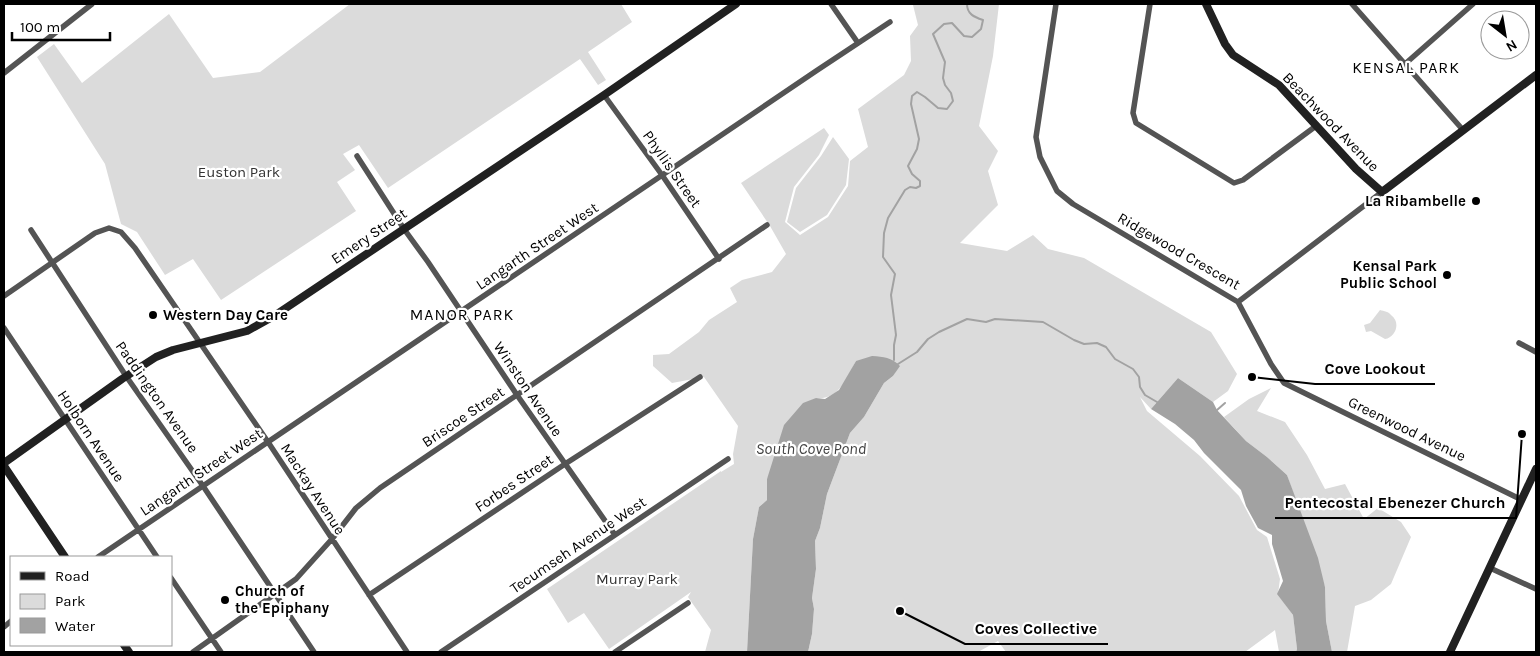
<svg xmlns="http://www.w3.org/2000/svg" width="1540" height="656" font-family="Karla,sans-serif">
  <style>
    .green { fill: #dbdbdb }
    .water { fill: #a2a2a2 }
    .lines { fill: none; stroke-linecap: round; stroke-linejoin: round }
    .stream { stroke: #a2a2a2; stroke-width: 2 }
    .street { stroke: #545454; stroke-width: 5.5 }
    .secondary { stroke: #212121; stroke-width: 8 }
    .poi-dot { fill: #000; stroke: #fff; stroke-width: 2 }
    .labels { text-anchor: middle; stroke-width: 4.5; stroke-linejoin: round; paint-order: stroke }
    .street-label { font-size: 15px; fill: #000; stroke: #fff }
    .park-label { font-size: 15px; fill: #323232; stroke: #fff }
    .poi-label { font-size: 15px; font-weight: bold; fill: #000; stroke: #fff; text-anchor: end }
    .neighbourhood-label { font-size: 16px; letter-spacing: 1px; fill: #000; stroke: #fff }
    .water-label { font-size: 16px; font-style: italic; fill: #434343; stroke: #fff }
    .leader { fill: none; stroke: #000; stroke-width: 2 }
    .callout-dot { fill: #000; stroke: #fff; stroke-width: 2 }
    .callout-label { font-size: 16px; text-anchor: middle; font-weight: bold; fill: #000; stroke: #fff; stroke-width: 4.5; stroke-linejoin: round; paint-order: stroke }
  </style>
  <rect width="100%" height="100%" fill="#fff"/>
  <path class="green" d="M350,4H621L632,22L588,52L606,80L598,85L580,59L388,188L359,145L343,154L355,170L337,182L356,211L221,300L193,259L165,275L137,232L121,224L105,164L37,57L54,44L82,83L169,14L213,78L260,72Z
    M921,4H999L993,56L979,126L998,151L988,171L998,205L960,243L1007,251L1033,235L1048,249L1084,258L1211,332L1237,374L1228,391L1213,402L1178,378L1151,409L1140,397L1147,411L1200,456L1239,496L1257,530L1267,537L1280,579L1278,594L1293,615L1297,649L1296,652H1279L1275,630L1245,652H1006L998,641L978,652H808L812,634L814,609L812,598L816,569L815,541L820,528L827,494L850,433L864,417L884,383L893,376L899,366L856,361C846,379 839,400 816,398L767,479V500L759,507L753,539L747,652H705L711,630L688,597L691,592L609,649L584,613L568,623L547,589L721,471V472L734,464L733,454L738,426L704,377L672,383L653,366V355L669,354L699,332L709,320L737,302L730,288L742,280L772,272L786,254L770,226L741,183L824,128L829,135L819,155L794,187L785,222L800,235L828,217L848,186L850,161L868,147L858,109L904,75L911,61L910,36L918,25L913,5Z
    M833,137L849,159L846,185L827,215L800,232L787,222L796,188L821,156Z
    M1380,310C1384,311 1389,312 1391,315C1401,322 1396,337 1385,339L1371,331L1366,332L1364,325L1370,323Z
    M1271,388L1257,411L1285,422L1307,455L1325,489L1345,484L1364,519L1378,508L1401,522L1411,537L1391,584L1371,600L1355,606L1347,652H1332L1326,621L1325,587L1287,475L1267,457L1246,441L1224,417L1249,399Z"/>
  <path class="water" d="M872,356C884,357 891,357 900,366L893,376L884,383L864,417L850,433L827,494L820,528L815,541L816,569L812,598L814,609L812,634L808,652H747L753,539L759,507L767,500V479L784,425L803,403L816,398L825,399L839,390L856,361Z
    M1178,378L1213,402L1217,410L1246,441L1267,457L1287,475L1318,558L1325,587L1326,621L1332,652H1296L1297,649L1293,615L1277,594L1283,581L1272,544V535L1258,528L1246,506L1241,490L1204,453L1194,440L1175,424L1151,409Z"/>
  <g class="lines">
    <path class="stream" d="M894,360V345L896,335L891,295L895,274L883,257L884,233L888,218L905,190L910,187L916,188L920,186V181L912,174L908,166L917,149L919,139L911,104L912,96L917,92L925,97L938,108L947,109L953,101L951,93L945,85L943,78L945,62L933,34L944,24L952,23L964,36L972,37L981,29L983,20C974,17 967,14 967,4
      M898,364L917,352L928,339L939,332L967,319L986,322L995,319L1043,322L1074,340L1084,344L1097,343L1106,347L1115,359L1133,369L1139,377L1140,387L1145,395L1157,402
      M1217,410L1225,403"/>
    <path class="street" d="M831,4L858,43
      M1056,4L1036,137L1040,157L1057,191L1073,204L1238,302
      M1150,4L1133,113L1136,123L1234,183L1243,180L1316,126
      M1352,4L1463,130
      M1405,64L1473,4
      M4,73L92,4
      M604,95L662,175L719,259
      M357,156L404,229L428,262L517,395L615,535
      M31,230L126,376L203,486L314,652
      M4,296L95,233L109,228L121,232L135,248L268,442L407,652
      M1238,302L1271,364L1284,383L1522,500
      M1238,302L1382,192
      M4,328L157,557
      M1519,343L1536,352
      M98,557L816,71L890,22
      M1490,568L1536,589
      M171,578L221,652
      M369,595L565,464L700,377
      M4,627L11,621
      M193,652L296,579L332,539L356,508L380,488L767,225
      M441,652L728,459
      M615,652L688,603"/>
    <path class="secondary" d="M1206,4L1225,44L1233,55L1279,85L1356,169L1382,192L1536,75
      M4,463L122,379L156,357L173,350L247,331L274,316L604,95L736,4
      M4,466L65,557
      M124,645L129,652
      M1450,652L1536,469"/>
  </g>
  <g class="poi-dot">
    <circle cx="1476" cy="201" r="5"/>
    <circle cx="1447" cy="275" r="5"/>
    <circle cx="153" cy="315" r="5"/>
    <circle cx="225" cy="600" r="5"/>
  </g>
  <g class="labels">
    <g class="street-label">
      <text transform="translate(1331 122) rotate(46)" y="5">Beachwood Avenue</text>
      <text transform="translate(672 169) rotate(55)" y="5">Phyllis Street</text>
      <text transform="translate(369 236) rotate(-34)" y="5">Emery Street</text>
      <text transform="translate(537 246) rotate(-34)" y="5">Langarth Street West</text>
      <text transform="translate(1179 251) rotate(30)" y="5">Ridgewood Crescent</text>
      <text transform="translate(528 389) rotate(56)" y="5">Winston Avenue</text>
      <text transform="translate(157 397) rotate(55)" y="5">Paddington Avenue</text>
      <text transform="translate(463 417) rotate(-34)" y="5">Briscoe Street</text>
      <text transform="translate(1407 429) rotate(26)" y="5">Greenwood Avenue</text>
      <text transform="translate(91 436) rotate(56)" y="5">Holborn Avenue</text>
      <text transform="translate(201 472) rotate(-34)" y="5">Langarth Street West</text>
      <text transform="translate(514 483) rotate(-34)" y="5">Forbes Street</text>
      <text transform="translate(313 489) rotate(57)" y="5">Mackay Avenue</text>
      <text transform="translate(578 545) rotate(-34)" y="5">Tecumseh Avenue West</text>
    </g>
    <g class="park-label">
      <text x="239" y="177">Euston Park</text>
      <text x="637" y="584">Murray Park</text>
    </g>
    <g class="poi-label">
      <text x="1466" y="206">La Ribambelle</text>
      <text x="1437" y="271">Kensal Park<tspan x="1437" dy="17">Public School</tspan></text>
      <text x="163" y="320" text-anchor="start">Western Day Care</text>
      <text x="235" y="596" text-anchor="start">Church of<tspan x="235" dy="17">the Epiphany</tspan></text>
    </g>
    <g class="neighbourhood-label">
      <text x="1406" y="73">KENSAL PARK</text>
      <text x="462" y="320">MANOR PARK</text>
    </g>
    <g class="water-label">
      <text x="811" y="454">South Cove Pond</text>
    </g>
  </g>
  <path class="leader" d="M1252 377L1315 384H1435M1522 434L1516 518H1275M900 611L965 644H1108"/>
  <g class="callout-dot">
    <circle cx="1252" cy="377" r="5"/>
    <circle cx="1522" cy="434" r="5"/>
    <circle cx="900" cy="611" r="5"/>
  </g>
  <g class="callout-label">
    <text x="1375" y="374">Cove Lookout</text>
    <text x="1395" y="508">Pentecostal Ebenezer Church</text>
    <text x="1036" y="634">Coves Collective</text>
  </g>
  <rect width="1540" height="656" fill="none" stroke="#000000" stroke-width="10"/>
  <rect x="10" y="556" width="162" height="90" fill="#ffffff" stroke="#999999"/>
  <rect x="20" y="572" width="25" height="8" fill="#212121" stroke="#999999"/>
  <text x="55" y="581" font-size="15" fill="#000000">Road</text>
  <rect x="20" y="594" width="25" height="15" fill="#dbdbdb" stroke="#999999"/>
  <text x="55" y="606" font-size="15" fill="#000000">Park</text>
  <rect x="20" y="618" width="25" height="15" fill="#a2a2a2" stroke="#999999"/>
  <text x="55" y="631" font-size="15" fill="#000000">Water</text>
  <g transform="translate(1505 35) rotate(149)"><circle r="24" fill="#ffffff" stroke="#999999"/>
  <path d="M0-4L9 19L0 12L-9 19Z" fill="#000000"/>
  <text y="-8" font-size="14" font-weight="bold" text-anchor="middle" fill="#000000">N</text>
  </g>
  <path d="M12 32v8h98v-8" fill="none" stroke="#000000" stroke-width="2.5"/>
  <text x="20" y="32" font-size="15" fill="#000000" stroke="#ffffff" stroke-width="4" paint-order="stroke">100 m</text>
</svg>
